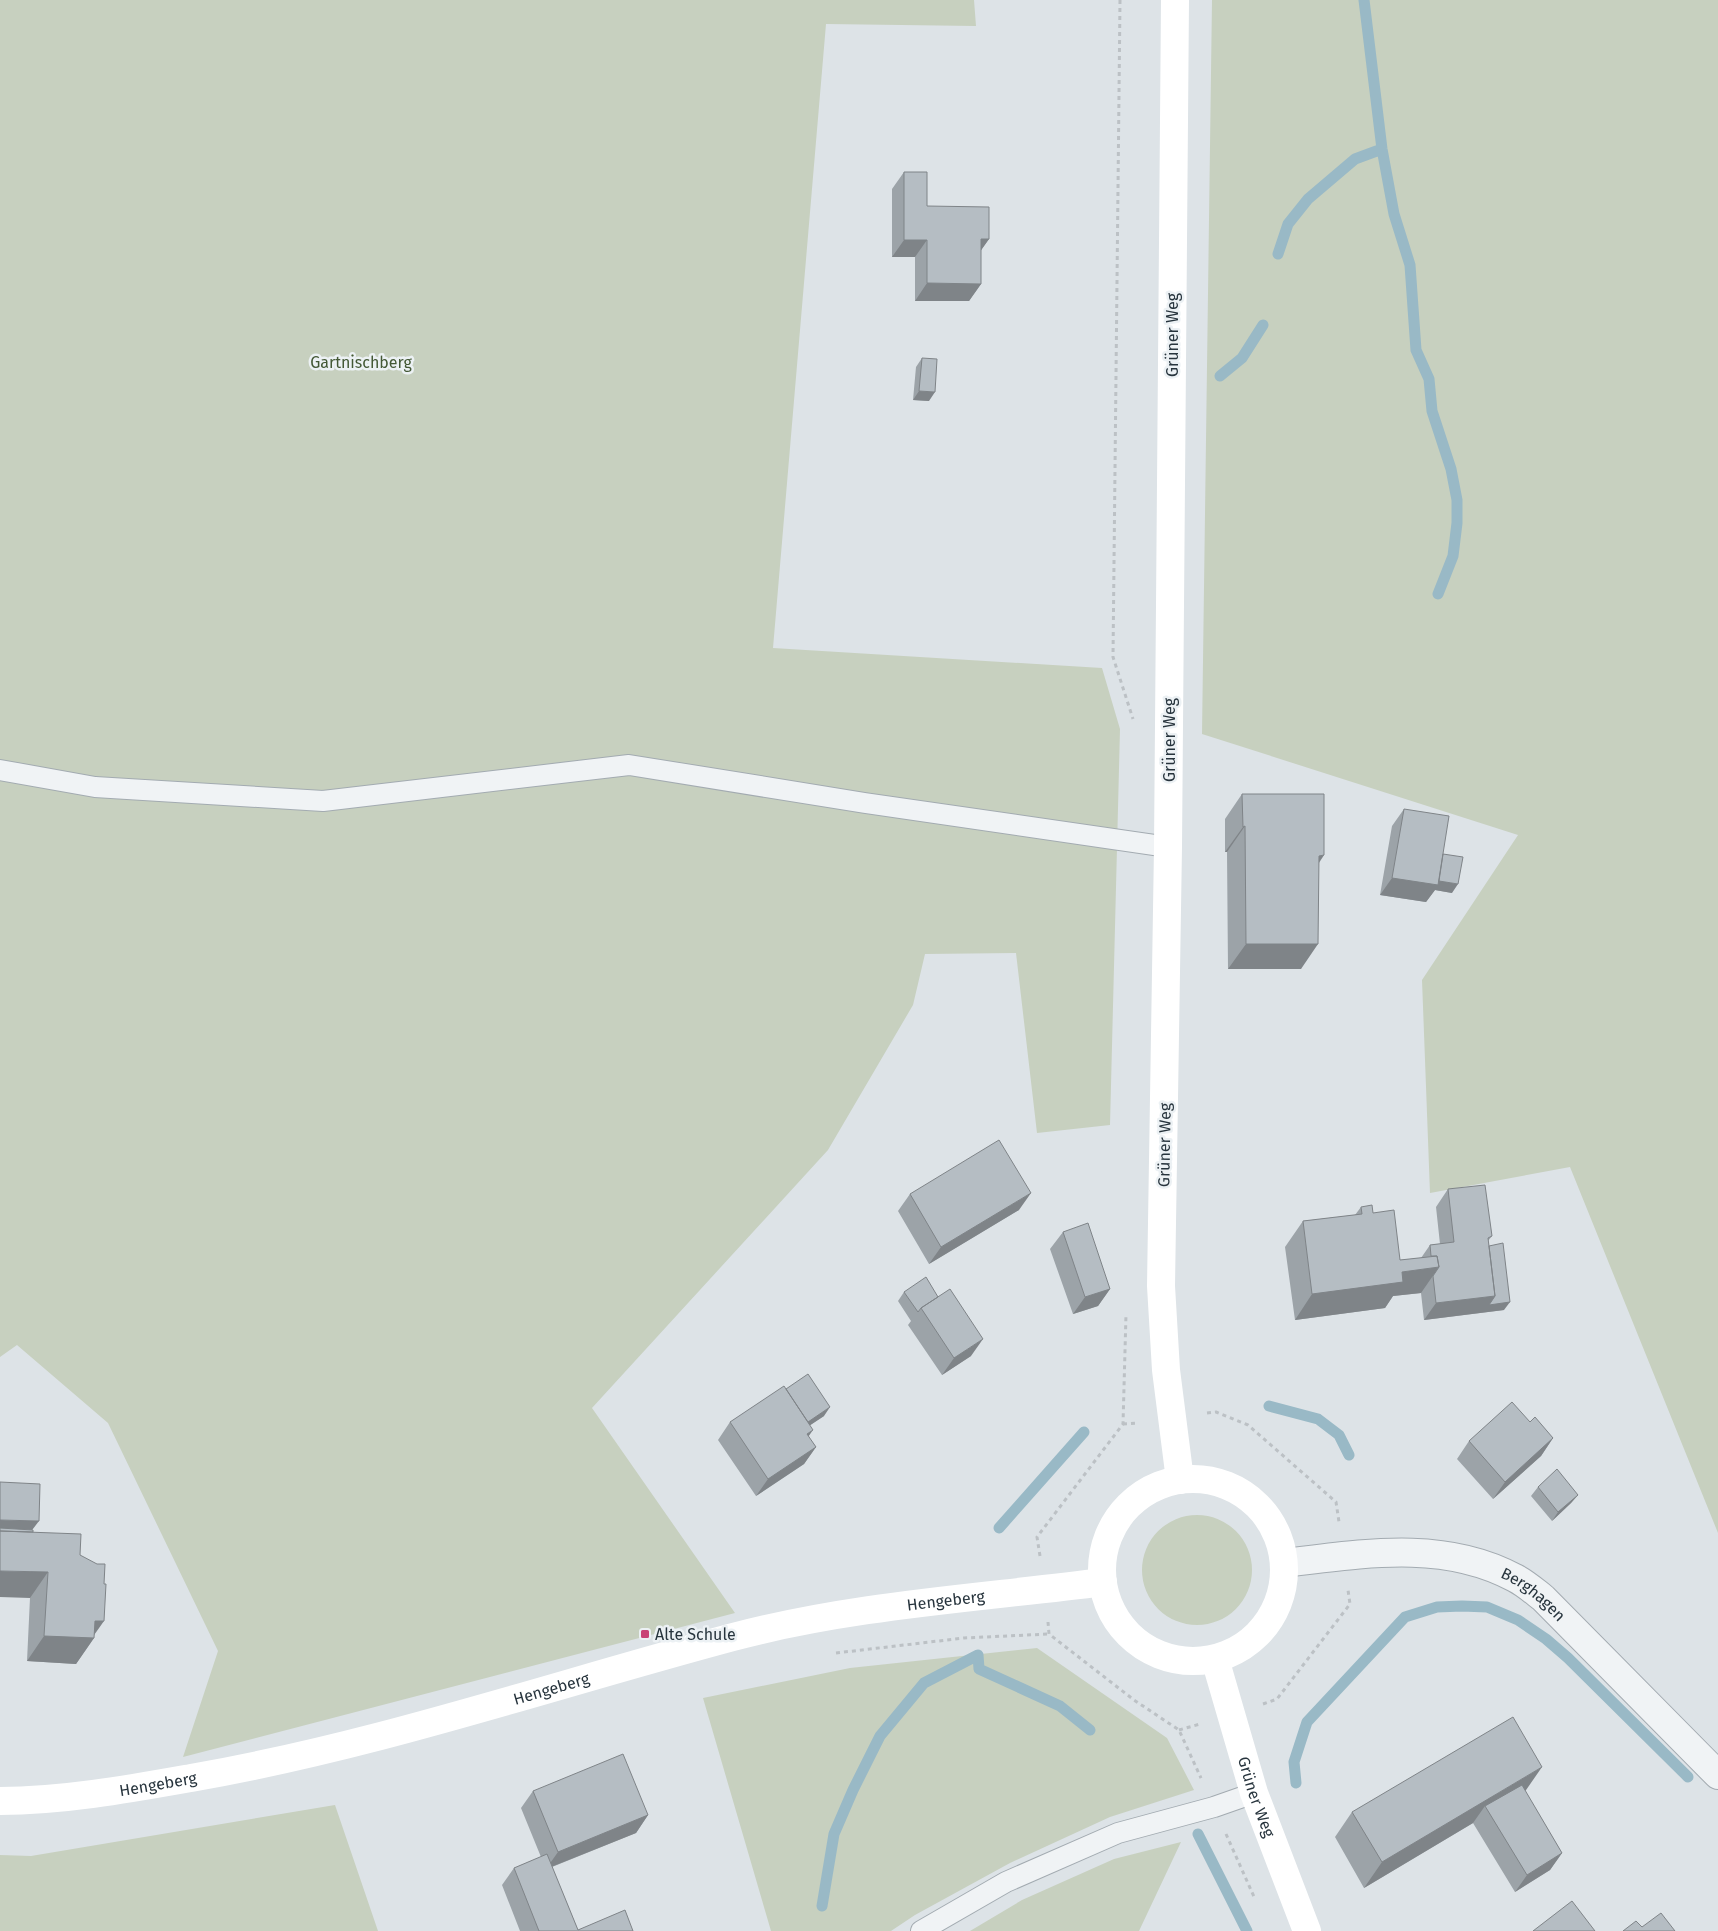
<svg xmlns="http://www.w3.org/2000/svg" width="1718" height="1931" font-family="'Fira Sans',sans-serif">
  <style>
    .green { fill: #c7d0bf }
    .lines { fill: none; stroke-linecap: round; stroke-linejoin: round }
    .stream { stroke: #99b9c6; stroke-width: 11 }
    .lane-casing { stroke: #a3abb1; stroke-width: 22 }
    .street-casing { stroke: #a3abb1; stroke-width: 30 }
    .path { stroke: #bcc1c5; stroke-width: 3; stroke-dasharray: 4 4; stroke-linecap: butt }
    .lane { stroke: #f0f3f5; stroke-width: 20 }
    .street { stroke: #f0f3f5; stroke-width: 28 }
    .secondary { stroke: #fff; stroke-width: 28 }
    .wall { fill: #9ca3a8 }
    .shaded-wall { fill: #7f8488 }
    .building { fill: #b5bdc3; stroke: #7f8488 }
    .poi-dot { fill: #c94476; stroke: #ecf1f4; stroke-width: 2 }
    .labels { text-anchor: middle; stroke-width: 5; stroke-linejoin: round; paint-order: stroke }
    .street-label { font-size: 16px; fill: #27343d; stroke: #ecf1f4 }
    .park-label { font-size: 16px; fill: #435835; stroke: #ecf1f4 }
    .poi-label { font-size: 16px; fill: #27343d; stroke: #ecf1f4; text-anchor: start }
  </style>
  <rect width="100%" height="100%" fill="#dde3e7"/>
  <path class="green" d="M0,0H974L976,26L826,24L773,648L1102,668L1120,729L1110,1125L1037,1133L1016,953L925,954L913,1005L828,1150L592,1408L735,1613L183,1757L218,1651L108,1423L17,1345L0,1357Z
    M1212,0H1718V1533L1570,1167L1430,1193L1422,980L1518,835L1202,734Z
    M1142 1570a55 55 0 1 1 110 0a55 55 0 1 1-110 0Z
    M1037,1648L1167,1738L1194,1790L1110,1817L1010,1863L915,1915L891,1931H771L703,1698L850,1668Z
    M335,1805L378,1931H0V1855L31,1856Z
    M1181,1842L1139,1931H970L1022,1900L1114,1859Z"/>
  <g class="lines">
    <path class="stream" d="M1364,0L1382,149L1394,214L1410,265L1416,350L1429,379L1432,411L1451,469L1457,500V523L1453,556L1438,594
      M1278,254L1288,224L1308,199L1355,159L1382,149
      M1220,376L1242,358L1263,325
      M1269,1406L1318,1419L1339,1435L1349,1455
      M999,1528L1084,1432
      M1296,1783L1294,1762L1307,1722L1405,1617L1437,1607L1462,1606L1487,1607L1518,1620L1546,1639L1568,1658L1688,1777
      M1198,1834L1247,1931
      M822,1906L834,1834L853,1790L880,1736L924,1683L978,1655L979,1669L1060,1706L1090,1730"/>
    <g class="lane-casing">
      <path id="lane" d="M0,770L95,787L323,801L629,765L865,803L1168,847
        M921,1931L1006,1882L1118,1833L1214,1807L1254,1793"/>
    </g>
    <g class="street-casing">
      <g id="street">
        <path id="s1" d="M1285,1563C1361,1554 1443,1539 1515,1578C1525,1583 1534,1591 1543,1598L1718,1775"/>
      </g>
    </g>
    <path class="path" d="M1120,0L1113,657L1133,719
      M1207,1413L1216,1412L1248,1425L1336,1502L1339,1522
      M1123,1424L1139,1423
      M1040,1556L1037,1537L1123,1424L1126,1314
      M1048,1622L1049,1634L1134,1700L1179,1730L1201,1778
      M836,1653L964,1638L1049,1634
      M1263,1704L1277,1699L1350,1604L1348,1590
      M1179,1730L1200,1724
      M1226,1834L1255,1899"/>
    <use href="#lane" class="lane"/>
    <use href="#street" class="street"/>
    <g class="secondary">
      <path d="M1175,0L1168,847L1161,1286L1166,1370L1180,1480"/>
      <circle cx="1193" cy="1570" r="91"/>
      <path id="s2" d="M1215,1659L1254,1793L1307,1931"/>
      <path id="s3" d="M0,1801C63,1801 129,1789 191,1778C375,1746 553,1685 733,1637C853,1605 980,1598 1103,1582"/>
    </g>
  </g>
  <path class="wall" d="M904,172L927,206L989,239L981,250V284L969,301H915V257H892V189Z
    M922,358L929,401L913,400L916,367Z
    M1242,794L1324,855L1319,863L1301,969H1228L1227,852H1225V819Z
    M1404,809L1443,854L1452,893L1435,890L1426,902L1380,895L1392,826Z
    M1448,1189L1492,1236L1488,1241L1489,1246L1504,1310L1424,1320L1421,1293L1393,1296L1385,1308L1295,1320L1285,1247L1303,1221L1355,1215L1361,1207L1373,1213L1400,1260L1421,1258L1430,1245L1440,1244L1436,1207Z
    M910,1194L1019,1210L929,1264L898,1211Z
    M1063,1232L1110,1289L1098,1306L1073,1314L1050,1249Z
    M904,1292L971,1356L942,1375L908,1325L911,1321L898,1301Z
    M786,1389L824,1416L810,1425L808,1437L816,1447L804,1464L756,1496L718,1440L730,1422Z
    M1530,1422L1553,1438L1541,1456L1493,1499L1457,1459L1469,1441Z
    M1538,1487L1578,1495L1571,1503L1552,1521L1531,1496Z
    M33,1530V1532L80,1555L94,1636V1638L76,1664L27,1661L30,1598Z
    M533,1791L648,1815L636,1833L552,1867L578,1930L633,1931H520L502,1885L514,1868L541,1857L521,1808Z
    M1525,1791L1562,1853L1550,1870L1515,1892L1473,1823L1364,1888L1335,1837L1352,1812Z"/>
  <path class="shaded-wall" d="M981,239H989L977,256Z
    M904,240H927L915,257H892Z
    M927,283L981,284L969,301H915Z
    M919,391L935,392L929,401L913,400Z
    M1245,826L1227,852H1225L1243,827Z
    M1324,855L1306,881L1319,856Z
    M1392,878L1435,880L1458,884L1452,893L1435,890L1426,902L1380,895Z
    M1246,944H1318L1301,969H1228Z
    M1031,1193L1019,1210L929,1264L941,1247Z
    M1439,1267L1421,1293L1393,1296L1385,1308L1295,1320L1312,1294L1402,1272Z
    M1110,1289L1098,1306L1073,1314L1085,1297Z
    M1495,1296L1510,1302L1504,1310L1424,1320L1436,1303Z
    M983,1339L971,1356L942,1375L954,1358Z
    M830,1407L824,1416L794,1436L800,1427Z
    M813,1430L801,1447L807,1434Z
    M1553,1438L1541,1456L1493,1499L1505,1482Z
    M816,1447L804,1464L756,1496L768,1479Z
    M1578,1495L1571,1503L1552,1521L1558,1512Z
    M0,1520L39,1521L26,1538L0,1537Z
    M0,1571L48,1572L30,1598L0,1597Z
    M95,1621H104L92,1638H94L76,1664L27,1661L44,1636Z
    M1542,1767L1524,1793L1485,1806L1473,1823L1364,1888L1382,1862Z
    M648,1815L636,1833L546,1869L558,1852Z
    M1562,1853L1550,1870L1515,1892L1527,1875Z"/>
  <path class="building" d="M904,172H927V206L989,207V239H981V284L927,283V240H904Z
    M922,358L937,359L935,392L919,391Z
    M1242,794H1324V855L1319,856L1318,944H1246L1245,826L1243,827Z
    M1404,809L1449,816L1438,885L1392,878Z
    M1443,854L1463,857L1458,884L1439,881Z
    M999,1140L1031,1193L941,1247L910,1194Z
    M1485,1185L1492,1236L1488,1238L1495,1296L1436,1303L1433,1276L1439,1267L1437,1256H1431L1430,1245L1454,1242L1448,1189Z
    M1372,1205L1373,1213L1394,1210L1400,1260L1437,1256L1439,1267L1402,1272L1403,1282L1312,1294L1303,1221L1362,1214L1361,1207Z
    M1088,1223L1110,1289L1085,1297L1063,1232Z
    M1503,1243L1510,1302L1489,1305L1495,1296L1489,1246Z
    M926,1277L938,1297L921,1308L918,1312L904,1292Z
    M950,1289L983,1339L954,1358L921,1308Z
    M808,1374L830,1407L808,1422L786,1389Z
    M784,1386L813,1430L807,1434L816,1447L768,1479L730,1422Z
    M1512,1402L1530,1422L1535,1417L1553,1438L1505,1482L1469,1441Z
    M1557,1469L1578,1495L1558,1512L1538,1487Z
    M0,1482L40,1484L39,1521L0,1520Z
    M0,1528L33,1530V1532L0,1531Z
    M0,1531L81,1534L80,1555L97,1564H105L104,1584H106L104,1621H95L94,1638L44,1636L48,1572L0,1571Z
    M1513,1717L1542,1767L1382,1862L1352,1812Z
    M623,1754L648,1815L558,1852L533,1791Z
    M1522,1785L1562,1853L1527,1875L1485,1806Z
    M547,1854L578,1930L625,1910L633,1931H539L514,1868Z
    M1572,1901L1595,1931H1533Z
    M1661,1913L1675,1931H1623L1636,1921L1642,1927Z"/>
  <rect class="poi-dot" x="640" y="1629" width="10" height="10" rx="2.5"/>
  <g class="labels">
    <g class="street-label">
      <text transform="translate(1172 335) rotate(-90)" y="6">Grüner Weg</text>
      <text transform="translate(1169 740) rotate(-90)" y="6">Grüner Weg</text>
      <text transform="translate(1164 1145) rotate(-89)" y="6">Grüner Weg</text>
      <text dy="6" stroke="none"><textPath href="#s1" startOffset="259">Berghagen</textPath></text>
      <text dy="6" stroke="none"><textPath href="#s3" startOffset="969">Hengeberg</textPath></text>
      <text dy="6" stroke="none"><textPath href="#s3" startOffset="564">Hengeberg</textPath></text>
      <text dy="6" stroke="none"><textPath href="#s3" startOffset="159">Hengeberg</textPath></text>
      <text dy="6" stroke="none"><textPath href="#s2" startOffset="144">Grüner Weg</textPath></text>
    </g>
    <g class="park-label">
      <text x="361" y="368">Gartnischberg</text>
    </g>
    <g class="poi-label">
      <text x="655" y="1640">Alte Schule</text>
    </g>
  </g>
</svg>
